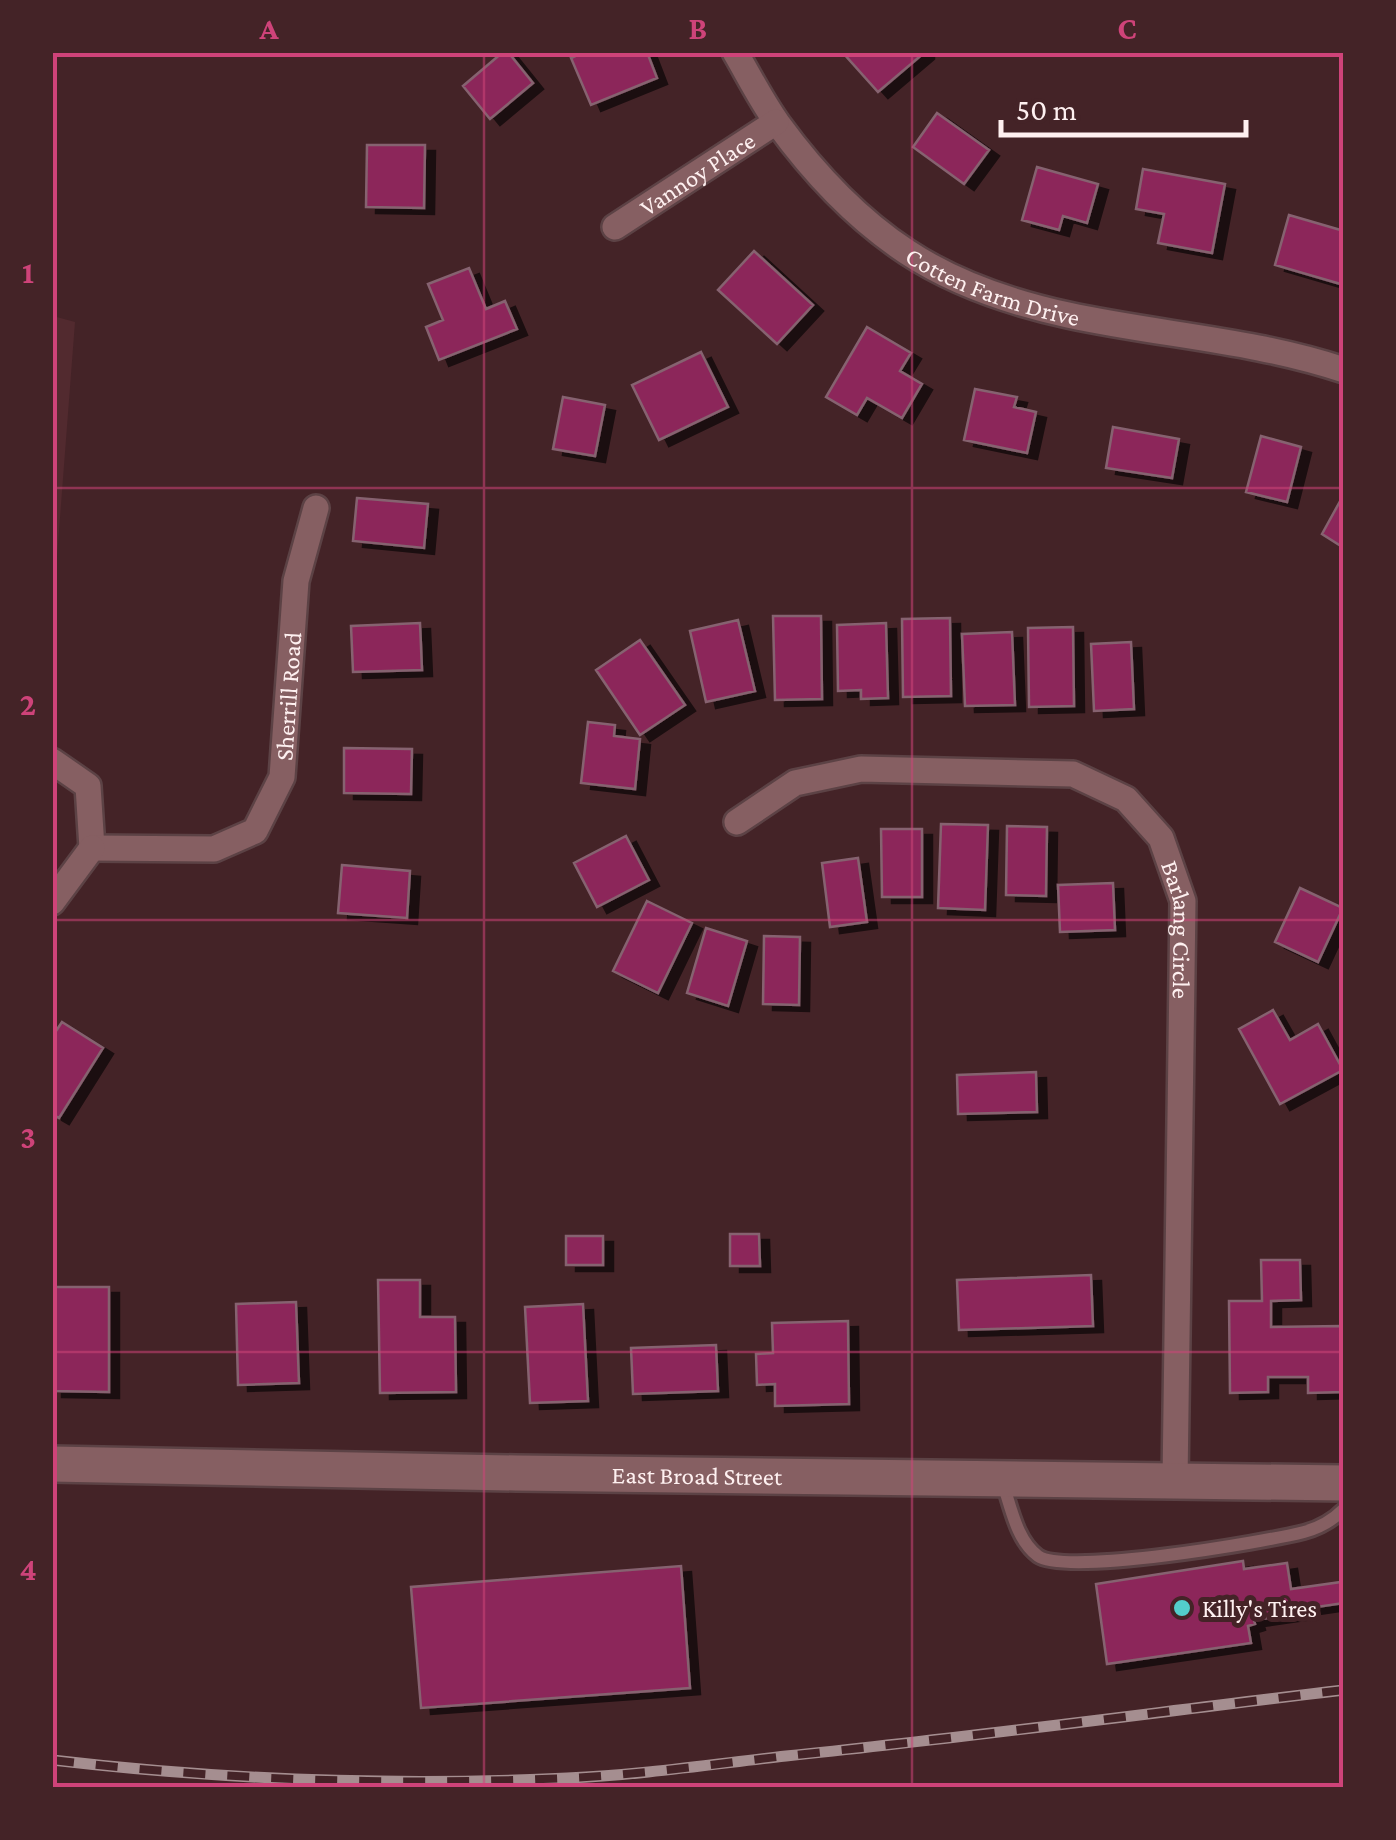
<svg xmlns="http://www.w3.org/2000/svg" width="1396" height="1840" font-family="'Crimson Pro',serif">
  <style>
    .built { fill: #522a2f }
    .building { fill: #8c285a; stroke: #866270; stroke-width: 2.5; filter: url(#shadow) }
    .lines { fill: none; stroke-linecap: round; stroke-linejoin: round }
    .lane-casing { stroke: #5c4245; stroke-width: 18 }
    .street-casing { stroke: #5c4245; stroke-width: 30 }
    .secondary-casing { stroke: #5c4245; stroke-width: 40 }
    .lane { stroke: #865f62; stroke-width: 12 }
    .street { stroke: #865f62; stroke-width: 25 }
    .secondary { stroke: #865f62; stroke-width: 35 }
    .rail-casing { stroke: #a58e90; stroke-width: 11 }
    .rail { stroke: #442327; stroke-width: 8; stroke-dasharray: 22; stroke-linecap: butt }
    .grid { fill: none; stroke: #ce4379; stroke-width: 2.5; stroke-opacity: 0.55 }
    .poi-dot { fill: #53cdcb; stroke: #442327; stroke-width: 4 }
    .labels { text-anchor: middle; stroke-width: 10; stroke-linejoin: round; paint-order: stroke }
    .street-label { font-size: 25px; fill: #fef0f0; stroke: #442327 }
    .poi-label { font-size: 25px; fill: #fef0f0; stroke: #442327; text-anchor: start }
    .neatline { fill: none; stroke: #ce4379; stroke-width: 4 }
    .grid-label { font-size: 32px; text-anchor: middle; font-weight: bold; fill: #ce4379 }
  </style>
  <defs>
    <filter id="shadow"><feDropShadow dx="10" dy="6" stdDeviation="0" flood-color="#0009"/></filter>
  </defs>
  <rect width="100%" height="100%" fill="#442327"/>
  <path class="built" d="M53,316L75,322L53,609L52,316Z"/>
  <path class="building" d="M503,52H508L533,83L490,119L463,86Z
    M584,52H647L657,78L591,105L571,58Z
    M846,52H924V53L878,92L844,54Z
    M937,113L989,150L964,184L913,147Z
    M367,145H425L424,208L366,207Z
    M1037,167L1098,184L1087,223L1063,216L1059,230L1022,220Z
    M1143,169L1225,184L1212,253L1158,243L1164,214L1136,209Z
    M1289,215L1344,231V285L1275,265Z
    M754,251L813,305L777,344L718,290Z
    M469,268L486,309L505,301L517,329L439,360L426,327L443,320L428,284Z
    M867,327L911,353L900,371L922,384L902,418L867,398L857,415L826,397Z
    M701,352L728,407L659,440L632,385Z
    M975,389L1017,397L1014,407L1036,412L1027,453L964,440Z
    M563,397L605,405L595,456L553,449Z
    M1113,427L1179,439L1172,478L1106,468Z
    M1261,436L1301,447L1287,502L1246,492Z
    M1344,494V548L1322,534Z
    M357,498L428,504L424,548L353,541Z
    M773,616H821L822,699L775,700Z
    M950,618L951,696L903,697L902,619Z
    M738,620L755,691L706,702L690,631Z
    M420,623L422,670L353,672L351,626Z
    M886,623L888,698L861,699V690L838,691L837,625Z
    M1073,627L1074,706L1029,707L1028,628Z
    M1012,632L1015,705L965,706L962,634Z
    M640,640L685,705L640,735L596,670Z
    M1131,642L1134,709L1094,711L1091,644Z
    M588,722L615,725L614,736L640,739L635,789L581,783Z
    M344,748L412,749L411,794L344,793Z
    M941,824L988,825L985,910L938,908Z
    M1007,826L1047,827L1046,896L1006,895Z
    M881,829H922V897H882Z
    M626,836L649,880L597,907L574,863Z
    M858,858L867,922L830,927L822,863Z
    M342,865L410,871L407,918L338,913Z
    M1113,883L1115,930L1060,932L1058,885Z
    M1300,888L1343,908L1318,962L1275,942Z
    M647,901L692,923L658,993L613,971Z
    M706,928L747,941L728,1006L687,993Z
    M764,936L800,937L799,1005L763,1004Z
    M1273,1010L1290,1040L1318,1024L1343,1070L1280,1104L1239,1029Z
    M62,1022L103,1048L59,1118L52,1114V1037Z
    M1036,1072L1037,1112L958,1114L957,1075Z
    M730,1234H759L760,1266H730Z
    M566,1236H603V1265H566Z
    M1261,1260H1300L1301,1300L1271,1301V1327L1341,1326L1342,1392L1308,1393V1377H1268V1392L1230,1393L1229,1301H1262Z
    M1091,1275L1093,1326L959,1330L957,1280Z
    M378,1280H420V1317H455L456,1392L380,1393Z
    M52,1287H109V1392L52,1391Z
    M296,1302L299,1383L238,1385L236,1304Z
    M583,1304L588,1401L530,1403L525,1307Z
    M848,1321L849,1404L775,1406V1384L757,1385L756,1354L773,1353L772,1323Z
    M716,1345L718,1391L633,1394L631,1348Z
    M1243,1561L1244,1569L1287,1563L1291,1589L1341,1582L1344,1603L1296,1610V1614L1254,1620L1255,1624L1248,1626L1251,1643L1107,1664L1096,1584Z
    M681,1566L690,1688L421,1708L411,1587Z"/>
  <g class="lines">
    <g class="lane-casing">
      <path id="lane" d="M1002,1481C1011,1506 1016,1540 1038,1556C1066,1576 1264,1542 1304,1532C1319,1528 1333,1520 1344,1509"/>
    </g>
    <g class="street-casing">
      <g id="street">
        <path id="s1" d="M735,52C749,76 762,102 778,124C813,172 857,219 907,252C954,283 1013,303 1068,315C1160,335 1254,340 1344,370"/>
        <path id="s2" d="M615,227L776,122"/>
        <path d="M52,761L88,786L92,848"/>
        <path id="s3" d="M737,822L795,783L861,769L1073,774L1126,799L1161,838L1183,901L1175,1482"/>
        <path id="s4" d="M92,848L214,849L255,831L282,777L296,581L316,508"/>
        <path d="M52,902L92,848"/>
      </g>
    </g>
    <g class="secondary-casing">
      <g id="secondary">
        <path id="s5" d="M52,1464L516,1473L1344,1483"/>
      </g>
    </g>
    <use href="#lane" class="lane"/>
    <use href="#street" class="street"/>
    <use href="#secondary" class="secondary"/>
    <g class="rail-casing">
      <path id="rail" d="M52,1760C224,1780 395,1786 567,1778C640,1775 714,1764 786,1756C972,1737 1158,1712 1344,1690"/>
    </g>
    <use href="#rail" class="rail"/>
  </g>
  <path class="grid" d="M484,52V1788M912,52V1788M52,488H1344M52,920H1344M52,1352H1344"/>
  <circle class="poi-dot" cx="1182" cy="1608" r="10"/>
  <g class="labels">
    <g class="street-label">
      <text dy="9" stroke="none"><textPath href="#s2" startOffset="98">Vannoy Place</textPath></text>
      <text dy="9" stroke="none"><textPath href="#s1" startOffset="360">Cotten Farm Drive</textPath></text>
      <text dy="9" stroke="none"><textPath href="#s4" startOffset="308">Sherrill Road</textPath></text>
      <text dy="9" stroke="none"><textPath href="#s3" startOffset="555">Barlang Circle</textPath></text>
      <text dy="9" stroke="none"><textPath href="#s5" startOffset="645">East Broad Street</textPath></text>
    </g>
    <g class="poi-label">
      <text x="1202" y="1617">Killy's Tires</text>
    </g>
  </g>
  <rect width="1396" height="1840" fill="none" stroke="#442327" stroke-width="110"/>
  <path d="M1001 120v15h245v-15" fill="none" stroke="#fef0f0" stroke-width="5"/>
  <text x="1016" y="120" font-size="30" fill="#fef0f0" stroke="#442327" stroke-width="8" paint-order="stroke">50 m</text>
  <rect x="55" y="55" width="1286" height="1730" class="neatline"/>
  <g class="grid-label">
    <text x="269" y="39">A</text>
    <text x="698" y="39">B</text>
    <text x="1127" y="39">C</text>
    <text x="28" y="283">1</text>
    <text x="28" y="715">2</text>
    <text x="28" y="1148">3</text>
    <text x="28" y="1580">4</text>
  </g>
</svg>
